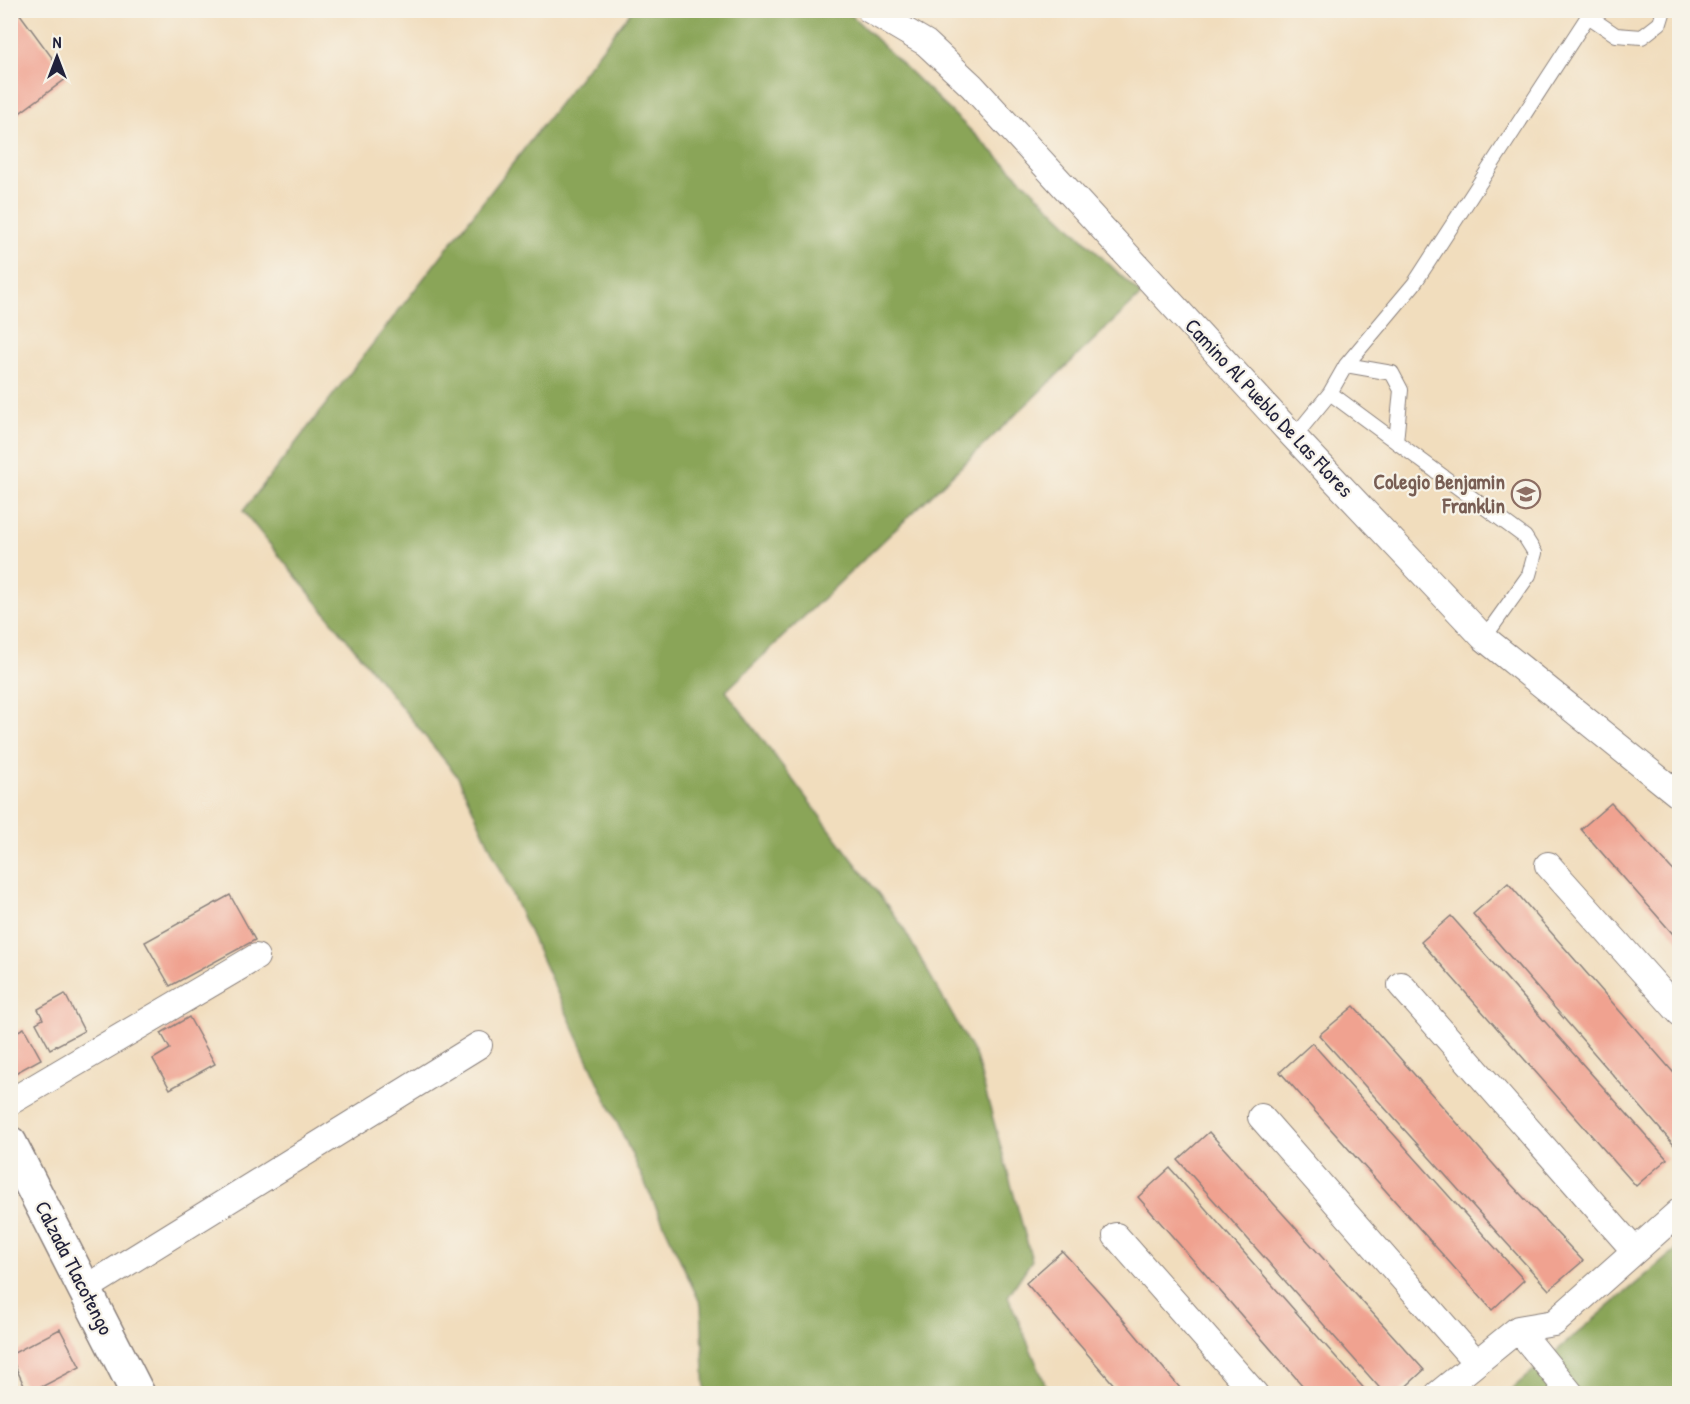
<svg xmlns="http://www.w3.org/2000/svg" width="1690" height="1404" font-family="'Patrick Hand',sans-serif">
  <style>
    .forest { fill: #8aa558; stroke: #56644a; stroke-width: 1.5 }
    .building { fill: #f0a290 }
    .lines { fill: none; stroke-linecap: round; stroke-linejoin: round }
    .lane-casing { stroke: #8a807c; stroke-width: 16 }
    .street-casing { stroke: #8a807c; stroke-width: 28 }
    .secondary-casing { stroke: #8a807c; stroke-width: 36 }
    .lane { stroke: #fff; stroke-width: 14 }
    .street { stroke: #fff; stroke-width: 26 }
    .secondary { stroke: #fff; stroke-width: 33 }
    .labels { text-anchor: middle; stroke-width: 4.5; stroke-linejoin: round; paint-order: stroke }
    .street-label { font-size: 21px; fill: #22223b; stroke: #f7f3e8 }
    .education-label { font-size: 21px; font-weight: bold; fill: #785e54; stroke: #f7f3e8; text-anchor: end }
  </style>
  <rect width="100%" height="100%" fill="#f7f3e8"/>
  <filter id="ink" filterUnits="userSpaceOnUse"><feTurbulence type="fractalNoise" baseFrequency=".0167" numOctaves="2"/><feDisplacementMap in="SourceGraphic" scale="12" xChannelSelector="R" yChannelSelector="G"/><feConvolveMatrix kernelMatrix="1 2 1 2 8 2 1 2 1" color-interpolation-filters="sRGB"/></filter>
  <filter id="wash" filterUnits="userSpaceOnUse"><feTurbulence type="fractalNoise" baseFrequency=".008" numOctaves="4" result="noise"/><feDisplacementMap in="SourceGraphic" scale="24" xChannelSelector="R" yChannelSelector="G"/><feGaussianBlur stdDeviation="1.35" result="paint"/><feColorMatrix in="noise" values="0 0 0 0 0 0 0 0 0 0 0 0 0 0 0 0 0 1.4 0 .05"/><feComposite in="paint" operator="in"/></filter>
  <g filter="url(#wash)">
    <rect width="100%" height="100%" fill="#f1ddbd"/>
    <path class="forest" d="M632,10L847,11L1141,295L726,691L901,924L976,1057L1032,1260L1008,1296L1049,1393H705L701,1305L458,777L243,511Z
      M1679,1247V1393H1507Z"/>
    <g id="blocks">
      <path class="building" d="M10,10H17L67,78L10,120Z
        M1611,803L1680,878V942L1581,829Z
        M1508,883L1680,1080V1152L1473,914Z
        M230,895L255,940L170,986L145,942Z
        M1451,916L1667,1159L1636,1186L1421,942Z
        M65,994L84,1031L50,1049L36,1023L43,1019L38,1009Z
        M1354,1006L1509,1182L1583,1261L1549,1290L1319,1035Z
        M189,1017L215,1064L170,1089L153,1059L170,1049L161,1033Z
        M24,1028L41,1059L10,1076V1035Z
        M1312,1043L1524,1280L1492,1310L1280,1072Z
        M1209,1132L1424,1370L1398,1394H1385L1178,1160Z
        M1170,1168L1310,1328L1369,1394H1310L1138,1197Z
        M1062,1251L1104,1297L1185,1394H1122L1026,1283Z
        M60,1329L80,1367L28,1394L10,1355Z"/>
    </g>
  </g>
  <g filter="url(#ink)">
    <use href="#blocks" fill-opacity="0" stroke="#8a807c" stroke-width="1.5"/>
    <g class="lines">
      <g class="lane-casing">
        <path id="lane" d="M1588,16L1616,35L1642,37L1660,23L1664,10
          M1346,365L1392,373L1401,390L1396,442
          M1330,393L1525,537L1535,553L1529,575L1484,638
          M1294,437L1330,393L1346,365L1414,284L1592,10"/>
      </g>
      <g class="street-casing">
        <path id="street" d="M870,10L926,43L972,86L1294,437L1484,638L1680,796
          M1548,865L1680,1013
          M1401,985L1634,1250
          M10,1102L256,957
          M1261,1117L1476,1362
          M1116,1236L1255,1394
          M85,1289L479,1045
          M1518,1329L1571,1394
          M1438,1394L1518,1329L1554,1323L1680,1211"/>
      </g>
      <g class="secondary-casing">
        <path id="secondary" d="M10,1143L138,1394"/>
      </g>
      <use href="#lane" class="lane"/>
      <use href="#street" class="street"/>
      <use href="#secondary" class="secondary"/>
    </g>
  </g>
  <defs>
    <g id="school-ring" transform="scale(1.5)"><circle r="9.5" fill="#f7f3e8" stroke="#8d6e63" stroke-width="1.5"/><path d="M0-5L7-2L0 1L-7-2ZM-4 1L0 2.5L4 1V4Q0 6-4 4Z" fill="#8d6e63"/></g>
  </defs>
  <g fill-rule="evenodd">
    <use href="#school-ring" x="1526" y="494"/>
  </g>
  <g class="labels">
    <g class="street-label">
      <text transform="translate(1269 408) rotate(47)" y="7">Camino Al Pueblo De Las Flores</text>
      <text transform="translate(74 1268) rotate(63)" y="7">Calzada Tlacotengo</text>
    </g>
    <g class="education-label">
      <text x="1505" y="489">Colegio Benjamin<tspan x="1505" dy="24">Franklin</tspan></text>
    </g>
  </g>
  <rect width="1690" height="1404" fill="none" stroke="#f7f3e8" stroke-width="36"/>
  <g transform="translate(57 57)" stroke="#f7f3e8" stroke-width="4.5" paint-order="stroke">
  <path d="M0-4.5L10 22L0 15L-10 22Z" fill="#22223b"/>
  <text y="-9" font-size="16" font-weight="bold" text-anchor="middle" fill="#22223b">N</text>
  </g>
</svg>
